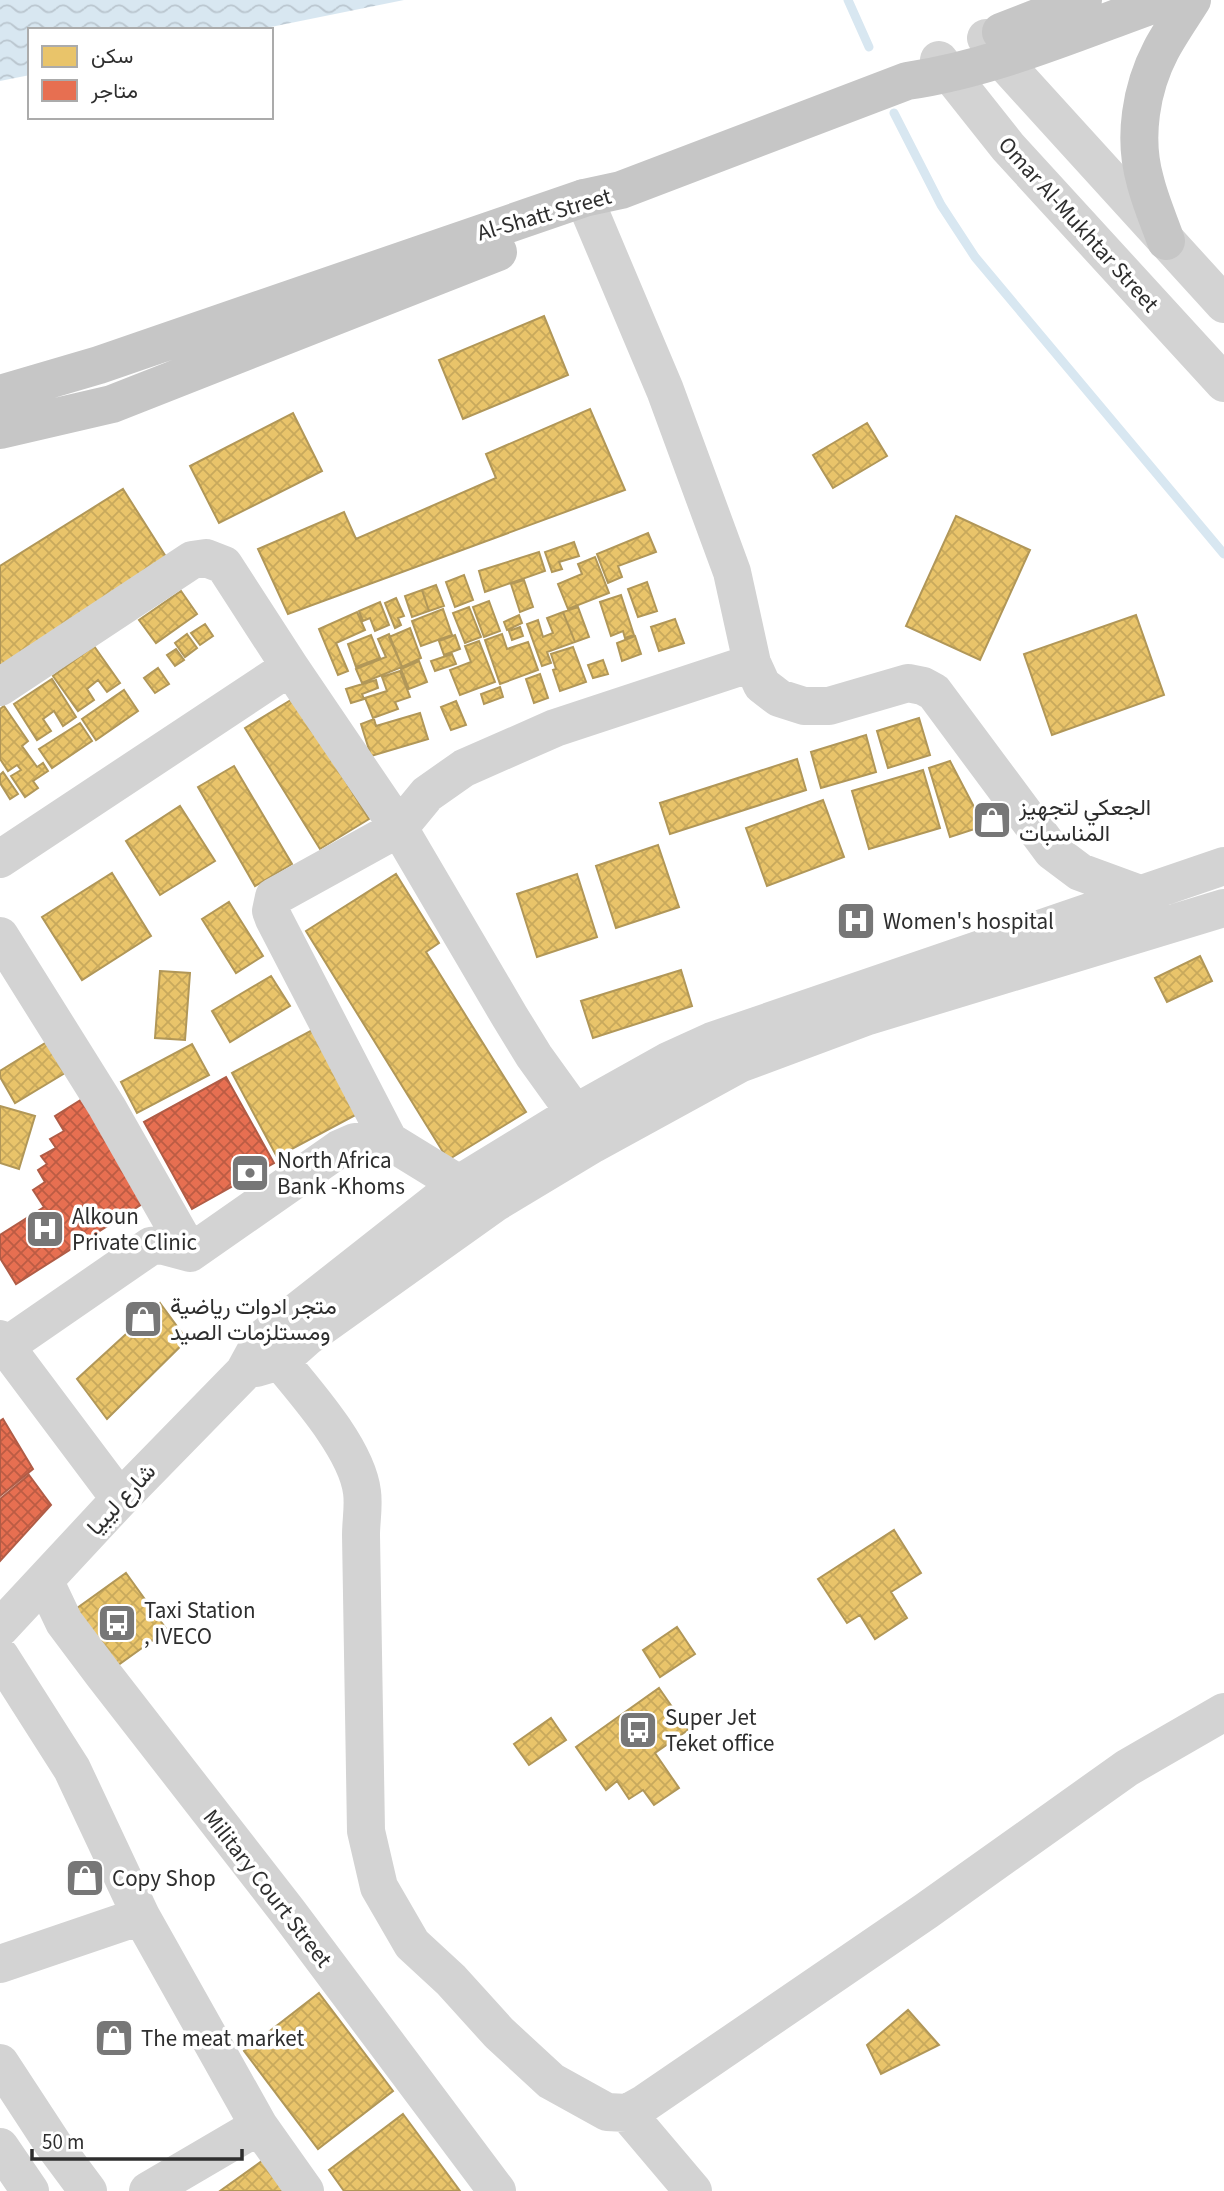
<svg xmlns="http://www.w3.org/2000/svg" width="1224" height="2191" font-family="'Source Sans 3',Vazirmatn,sans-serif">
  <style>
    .water { fill: url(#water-waves) }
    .homes { fill: url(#homes-cross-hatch); stroke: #b19758; stroke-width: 2 }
    .shops { fill: url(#shops-cross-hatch); stroke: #b05c46; stroke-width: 2 }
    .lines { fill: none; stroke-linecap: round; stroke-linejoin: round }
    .stream { stroke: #d8e7f1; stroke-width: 9 }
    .minor { stroke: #d3d3d3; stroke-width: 38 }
    .major { stroke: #c6c6c6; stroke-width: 38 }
    .labels { text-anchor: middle; stroke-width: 7; stroke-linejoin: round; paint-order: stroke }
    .street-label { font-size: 23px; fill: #2e2e2e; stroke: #fff }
    .poi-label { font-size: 23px; fill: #2e2e2e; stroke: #fff; text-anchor: start }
  </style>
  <defs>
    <pattern id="water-waves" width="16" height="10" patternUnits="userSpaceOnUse" patternTransform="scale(1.75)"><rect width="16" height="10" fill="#d8e7f1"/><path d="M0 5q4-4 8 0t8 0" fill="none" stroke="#bac6cf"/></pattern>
    <pattern id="homes-cross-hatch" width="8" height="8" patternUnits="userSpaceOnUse" patternTransform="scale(1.75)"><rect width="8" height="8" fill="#e9c46a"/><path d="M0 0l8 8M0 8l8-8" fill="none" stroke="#c8a95c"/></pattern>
    <pattern id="shops-cross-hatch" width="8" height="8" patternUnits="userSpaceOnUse" patternTransform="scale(1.75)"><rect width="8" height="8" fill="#e76f51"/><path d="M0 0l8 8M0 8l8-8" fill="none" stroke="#bc5c44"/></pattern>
  </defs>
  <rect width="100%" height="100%" fill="#fff"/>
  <path class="water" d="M0,0H404L256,30H30V75L0,81Z"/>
  <path class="homes" d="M544,316L568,375L463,419L439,360Z
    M590,409L625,490L288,614L258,549L344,512L356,539L496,478L486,454Z
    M293,413L322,471L219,523L190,466Z
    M867,423L887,456L833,488L813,455Z
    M123,489L168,560L0,666V566Z
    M956,516L1030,550L980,660L906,626Z
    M648,533L656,552L618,566L622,577L608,583L597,554Z
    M574,542L579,556L559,562L562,569L552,572L545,552Z
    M539,552L545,571L485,592L479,571Z
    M595,557L609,593L568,609L558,584L582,574L578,564Z
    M464,575L473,600L455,607L446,582Z
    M524,580L533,607L520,612L511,584Z
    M647,582L657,611L638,617L628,589Z
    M436,585L444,606L429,611L422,590Z
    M422,590L429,611L412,617L405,596Z
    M181,591L197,614L156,643L139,620Z
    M621,595L634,635L625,638L623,631L611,636L600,602Z
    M396,598L404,616L398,618L401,625L395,628L385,603Z
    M489,601L500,631L484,637L473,607Z
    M380,602L389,625L375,631L370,618L363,621L359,611Z
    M469,607L481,637L465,643L453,613Z
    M578,607L589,637L575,642L563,612Z
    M443,609L452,635L421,646L412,621Z
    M357,612L365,630L336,643L348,671L338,675L319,629Z
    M563,612L575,642L547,652L551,663L542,666L527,624L538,620L543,637L553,633L547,618Z
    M519,615L522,623L507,630L504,622Z
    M1136,615L1164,695L1052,735L1024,654Z
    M675,619L684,643L659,651L651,627Z
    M205,624L213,636L200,645L191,633Z
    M520,627L523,636L512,640L509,631Z
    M410,628L421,658L402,667L389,637Z
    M187,634L197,648L185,657L175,643Z
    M389,634L402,667L362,683L356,669L386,657L378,639Z
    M502,634L507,649L528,642L538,670L500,684L485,640Z
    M371,635L380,658L356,667L348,644Z
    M455,635L460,649L444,655L439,641Z
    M635,636L641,654L622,661L617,643Z
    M479,641L495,682L460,695L450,670L471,662L465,646Z
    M94,646L120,683L107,692L98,680L87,689L94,700L78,711L53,676Z
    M573,647L586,682L560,691L553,670L556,669L551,654Z
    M176,649L184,660L175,666L167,655Z
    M452,654L456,664L435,671L431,661Z
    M603,660L608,674L593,678L588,665Z
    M419,661L427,682L409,689L401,669Z
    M158,668L169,684L155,693L144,678Z
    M400,671L410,697L395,702L398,709L373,718L365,698L387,691L382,677Z
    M540,674L548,698L534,703L526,679Z
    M52,679L76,717L63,726L54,711L43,719L51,731L37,740L14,704Z
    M376,680L378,688L362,694L364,699L351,703L346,689Z
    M500,687L503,697L484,704L481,694Z
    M124,690L138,711L96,740L82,719Z
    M294,698L369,819L320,849L245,728Z
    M456,701L466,725L451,730L441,707Z
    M4,706L28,741L22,746L37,767L43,763L48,771L33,781L38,788L25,797L11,776L21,770L17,765L8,771L0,759V709Z
    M420,713L428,739L371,756L361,724L374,719L376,726Z
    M919,718L930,755L888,768L877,731Z
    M80,723L92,741L52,768L39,749Z
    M866,735L876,772L821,788L811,752Z
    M797,759L806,790L670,834L660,803Z
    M950,761L984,826L950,837L929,768Z
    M234,766L292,864L255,886L198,787Z
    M923,770L940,828L869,849L852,791Z
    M3,772L18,794L10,799L0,783V775Z
    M823,800L844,857L767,886L746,828Z
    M180,806L215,861L160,895L126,841Z
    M658,845L679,907L616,928L596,866Z
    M112,873L151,936L82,980L42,917Z
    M396,874L439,943L426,952L526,1112L448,1160L306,931Z
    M577,874L597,937L537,957L517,894Z
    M229,902L263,956L236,973L202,919Z
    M1200,956L1212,981L1167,1002L1155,978Z
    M681,970L692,1006L593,1038L581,1001Z
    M160,971L190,973L185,1040L155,1038Z
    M271,976L290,1006L230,1042L212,1011Z
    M316,1028L361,1112L277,1157L232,1073Z
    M47,1042L65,1073L15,1103L0,1077V1071Z
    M192,1044L209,1075L137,1113L121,1082Z
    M0,1106L35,1116L19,1169L0,1163Z
    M160,1303L187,1340L107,1419L77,1379Z
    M894,1530L921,1573L891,1592L907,1618L875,1639L860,1615L847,1623L818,1579Z
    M126,1573L167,1630L107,1673L66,1616Z
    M677,1627L695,1654L660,1677L643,1650Z
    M659,1688L688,1730L655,1753L679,1788L654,1805L643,1790L629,1799L617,1781L606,1790L576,1747Z
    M551,1718L566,1740L529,1765L514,1744Z
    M319,1993L393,2091L318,2149L244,2051Z
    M908,2010L939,2045L881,2074L867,2045Z
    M403,2114L460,2191H344L329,2170Z
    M266,2158L289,2191H220Z"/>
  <path class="shops" d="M226,1077L274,1163L192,1209L144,1122Z
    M84,1098L147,1201L16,1284L0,1258V1235L44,1207L33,1190L45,1182L38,1170L47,1164L41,1156L56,1148L50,1139L64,1131L55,1116Z
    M3,1419L33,1469L0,1496V1421Z
    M29,1475L51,1505L0,1561V1499Z"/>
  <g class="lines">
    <path class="stream" d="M848,0L869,47
      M894,113L941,205L975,257L1224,554"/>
    <path class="minor" d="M986,38L1001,59L1224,304
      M939,60L1008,147L1224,383
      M584,198L665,390L732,572L752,663L762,685L779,698L804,706H829L908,683L923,686L934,692L1052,851L1080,872L1140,894
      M0,687L192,560L206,558L224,565L290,667L399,828L510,1017L534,1056L575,1113
      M0,859L290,667
      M0,936L107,1107L190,1253
      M389,1141L274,919L271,911L274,897L399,828L427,794L464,768L555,728L752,663
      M0,1339L120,1499
      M262,1339C292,1378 356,1443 362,1492C364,1506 361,1521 361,1535L366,1831L379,1887L412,1944L451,1980L499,2033L551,2081L607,2112L627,2113L645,2103L926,1911L1127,1768L1224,1712
      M0,1350L151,1246L160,1245L190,1253L339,1149L355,1142L389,1141L459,1184
      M256,1368L280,1361L307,1337L495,1203L593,1144L739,1064L868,1016L1224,908
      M45,1582L64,1622L103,1674L288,1912L497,2191
      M0,1628L120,1499L244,1372L262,1339L459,1184L575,1113L668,1061L712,1041L1224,866
      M0,1656L72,1769L141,1916L259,2126L305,2191
      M0,1964L141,1916
      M0,2063L53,2144L88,2191
      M627,2113L693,2191
      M0,2147L30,2191
      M148,2191L259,2126"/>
    <path class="major" d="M1001,32L1083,0
      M1166,241C1159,221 1150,201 1145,180C1133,138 1141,88 1161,50C1170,33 1182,16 1192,0
      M0,394L99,365L584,198L621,190L907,81C996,68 1081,30 1166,0
      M0,430L112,404L498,252"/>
  </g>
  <defs>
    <g id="shop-square" transform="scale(2.0125)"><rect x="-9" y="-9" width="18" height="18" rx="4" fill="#777" stroke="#fff"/><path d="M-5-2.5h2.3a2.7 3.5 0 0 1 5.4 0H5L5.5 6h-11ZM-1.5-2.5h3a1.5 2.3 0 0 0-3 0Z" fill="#fff"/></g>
    <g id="hospital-square" transform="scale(2.0125)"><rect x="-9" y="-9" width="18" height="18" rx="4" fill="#777" stroke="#fff"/><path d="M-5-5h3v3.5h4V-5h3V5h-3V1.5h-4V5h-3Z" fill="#fff"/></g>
    <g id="bank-square" transform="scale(2.0125)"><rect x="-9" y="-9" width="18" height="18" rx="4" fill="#777" stroke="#fff"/><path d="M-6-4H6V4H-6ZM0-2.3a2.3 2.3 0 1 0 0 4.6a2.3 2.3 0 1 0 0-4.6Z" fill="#fff"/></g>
    <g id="bus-square" transform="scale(2.0125)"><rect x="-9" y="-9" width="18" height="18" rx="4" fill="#777" stroke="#fff"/><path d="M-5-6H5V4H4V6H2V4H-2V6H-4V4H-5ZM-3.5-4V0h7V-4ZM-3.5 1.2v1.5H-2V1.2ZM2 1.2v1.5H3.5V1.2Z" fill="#fff"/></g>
  </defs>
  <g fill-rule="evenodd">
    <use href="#shop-square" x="992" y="820"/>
    <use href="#hospital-square" x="856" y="921"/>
    <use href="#bank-square" x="250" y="1173"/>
    <use href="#hospital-square" x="45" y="1229"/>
    <use href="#shop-square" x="143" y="1319"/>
    <use href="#bus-square" x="117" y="1623"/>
    <use href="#bus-square" x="638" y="1730"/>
    <use href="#shop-square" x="85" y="1878"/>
    <use href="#shop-square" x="114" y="2038"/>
  </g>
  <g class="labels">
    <g class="street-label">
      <text transform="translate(544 214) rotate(-16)" y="8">Al-Shatt Street</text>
      <text transform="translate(1079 224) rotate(48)" y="8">Omar Al-Mukhtar Street</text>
      <text transform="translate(121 1499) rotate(-47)" y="8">شارع ليبيا</text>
      <text transform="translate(268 1888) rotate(52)" y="8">Military Court Street</text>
    </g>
    <g class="poi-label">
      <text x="1019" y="815">الجعكي لتجهيز<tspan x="1019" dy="26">المناسبات</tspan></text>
      <text x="883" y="929">Women's hospital</text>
      <text x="277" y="1168">North Africa<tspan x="277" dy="26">Bank -Khoms</tspan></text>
      <text x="72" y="1224">Alkoun<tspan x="72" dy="26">Private Clinic</tspan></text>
      <text x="170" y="1314">متجر ادوات رياضية<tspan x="170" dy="26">ومستلزمات الصيد</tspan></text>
      <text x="144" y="1618">Taxi Station<tspan x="144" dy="26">, IVECO</tspan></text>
      <text x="665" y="1725">Super Jet<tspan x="665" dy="26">Teket office</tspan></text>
      <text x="112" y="1886">Copy Shop</text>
      <text x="141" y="2046">The meat market</text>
    </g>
  </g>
  <rect x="28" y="28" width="245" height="91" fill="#ffffff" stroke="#ababab" stroke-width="2"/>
  <rect x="42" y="46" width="35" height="21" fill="#e9c46a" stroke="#ababab" stroke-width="2"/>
  <text x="91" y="63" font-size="21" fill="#2e2e2e">سكن</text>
  <rect x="42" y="80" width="35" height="21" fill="#e76f51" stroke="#ababab" stroke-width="2"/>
  <text x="91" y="98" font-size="21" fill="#2e2e2e">متاجر</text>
  <path d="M32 2149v10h210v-10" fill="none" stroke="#2e2e2e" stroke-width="3.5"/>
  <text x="42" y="2149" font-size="21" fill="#2e2e2e" stroke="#ffffff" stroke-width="5" paint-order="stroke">50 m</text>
</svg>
